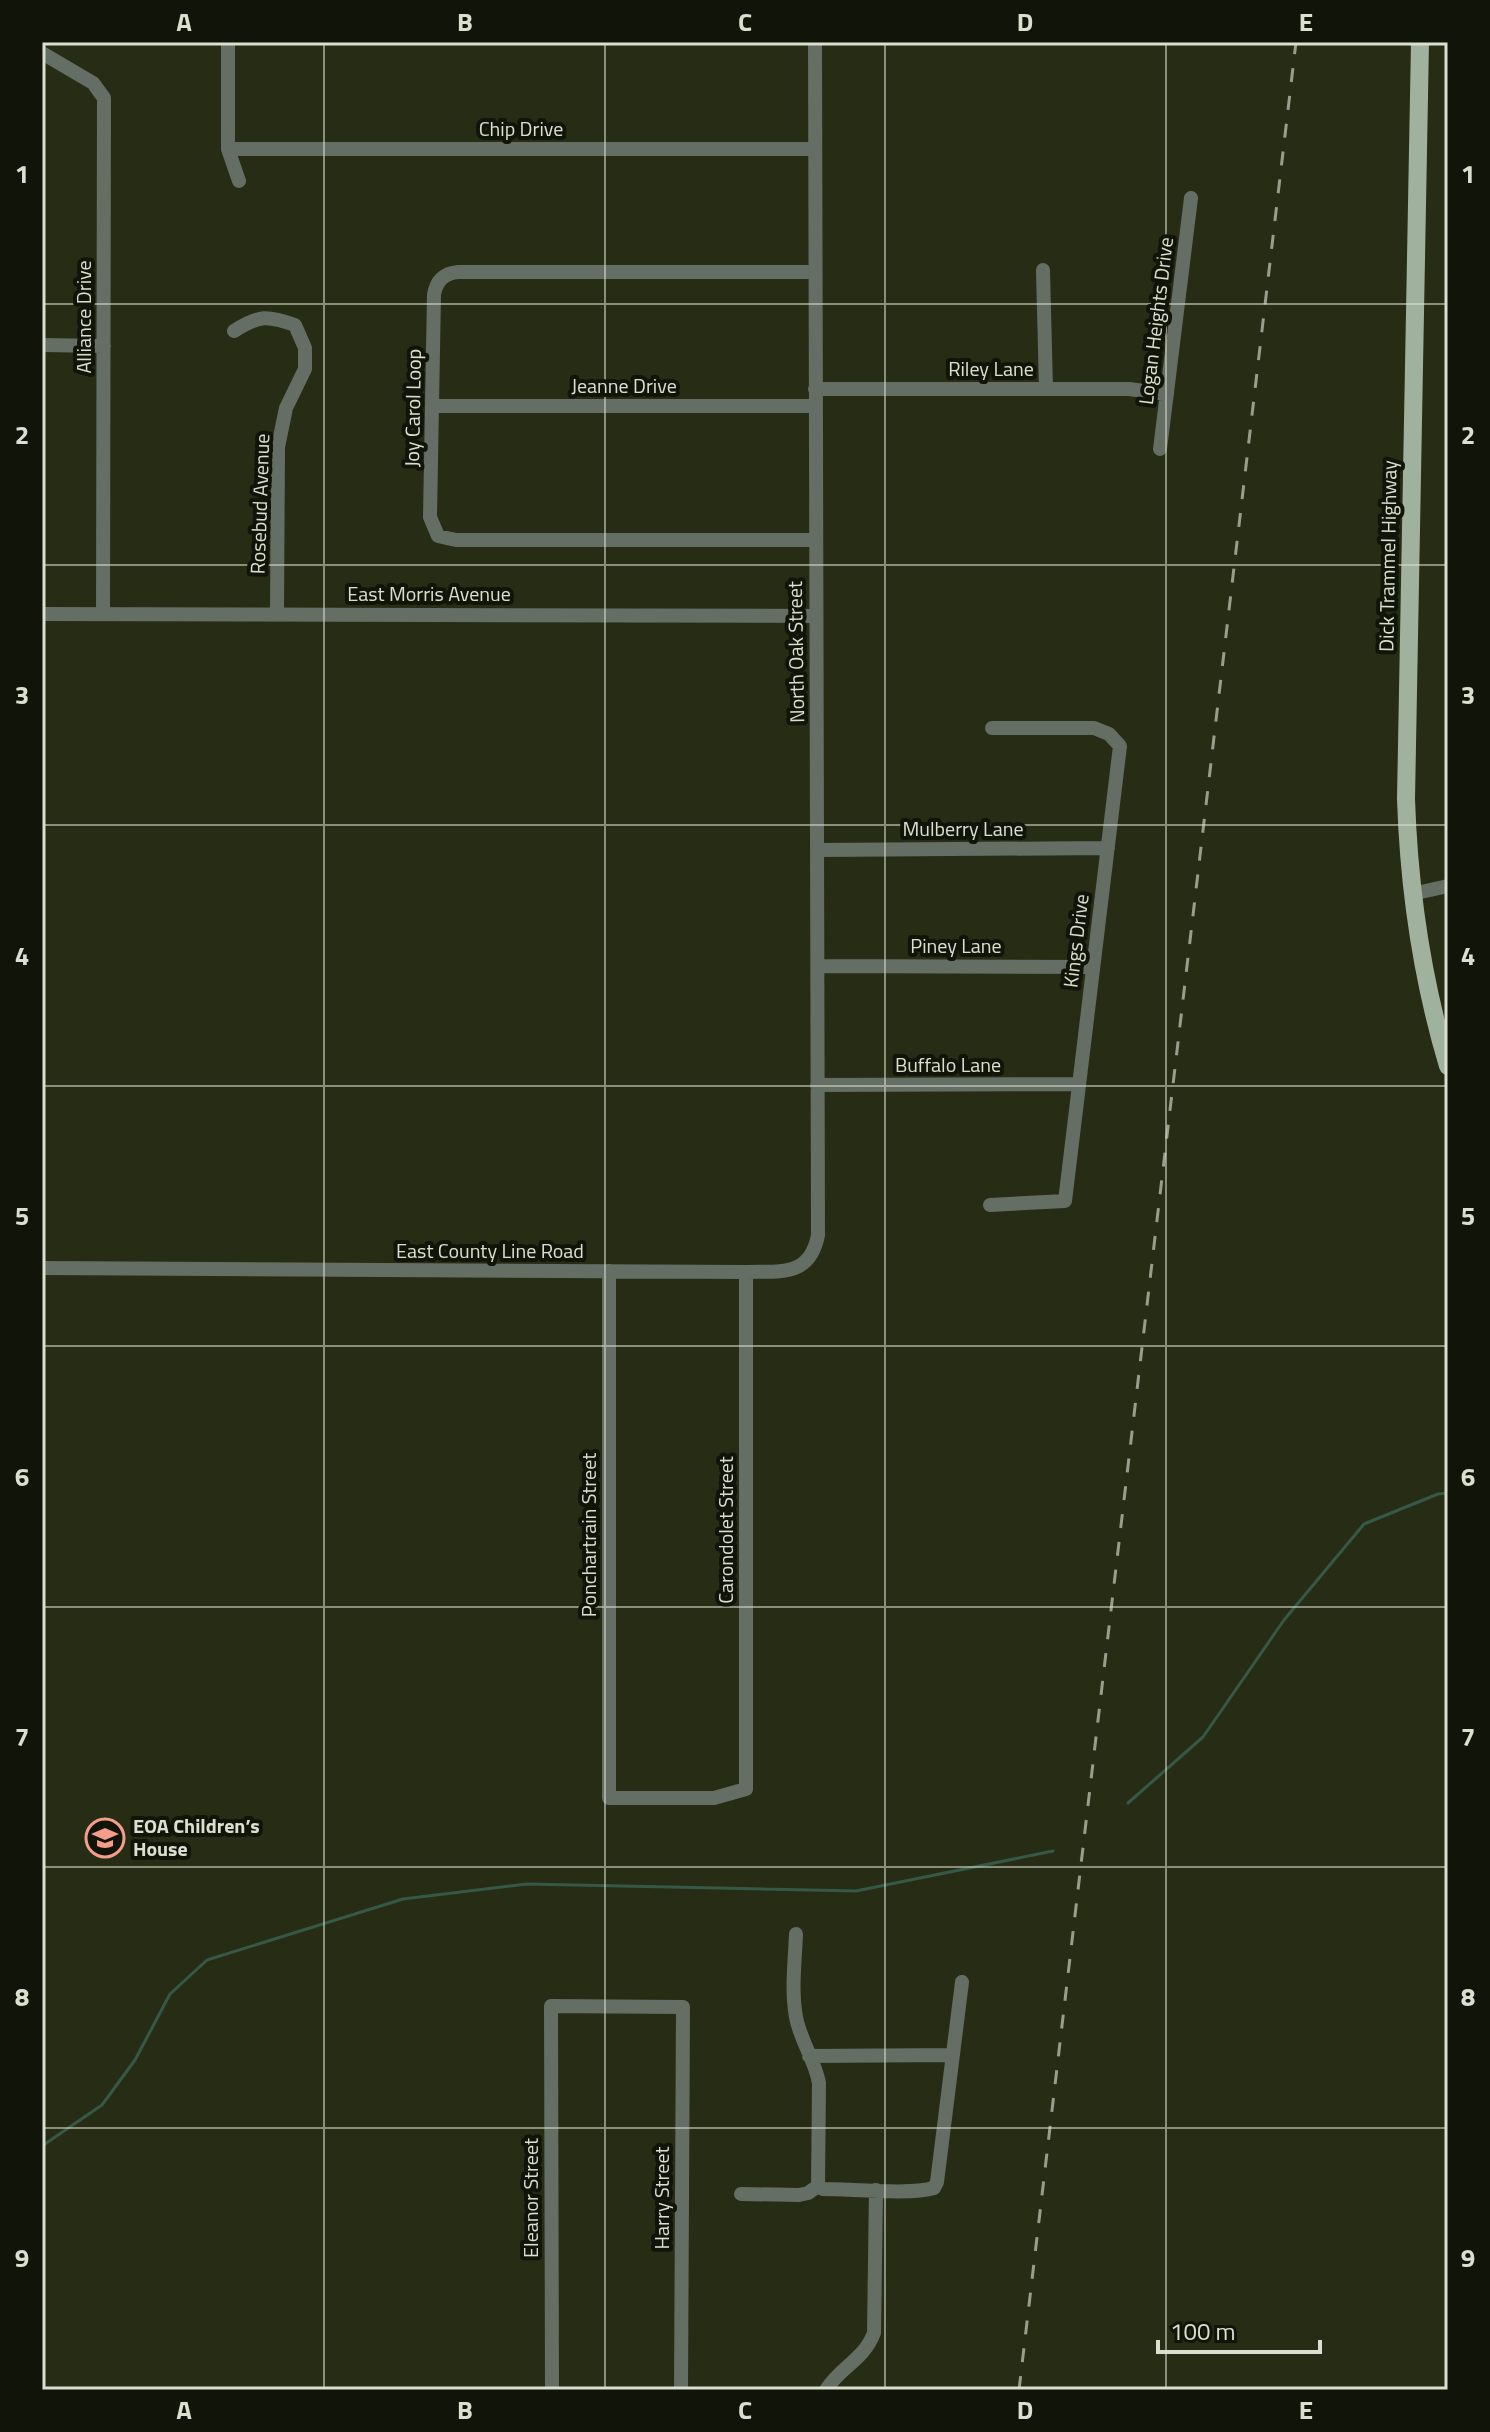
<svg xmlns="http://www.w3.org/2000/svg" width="1490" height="2432" font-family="'Titillium Web',sans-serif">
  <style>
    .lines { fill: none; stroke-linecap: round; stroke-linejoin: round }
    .stream { stroke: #365846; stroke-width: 3 }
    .minor { stroke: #656e64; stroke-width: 14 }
    .major { stroke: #a0b29d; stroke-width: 18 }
    .rail { stroke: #989e8b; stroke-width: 3; stroke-dasharray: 14 14; stroke-linecap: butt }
    .grid { fill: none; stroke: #dae0d0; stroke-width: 2; stroke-opacity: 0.55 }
    .labels { text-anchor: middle; stroke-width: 8; stroke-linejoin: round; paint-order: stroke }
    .street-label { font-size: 20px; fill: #dae0d0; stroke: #111409 }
    .poi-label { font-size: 20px; font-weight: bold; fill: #dae0d0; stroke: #111409; text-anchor: start }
    .neatline { fill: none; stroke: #dae0d0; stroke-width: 3 }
    .grid-label { font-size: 26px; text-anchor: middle; font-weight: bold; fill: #dae0d0 }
  </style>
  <rect width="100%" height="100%" fill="#262d14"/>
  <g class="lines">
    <path class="stream" d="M1128,1803L1203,1737L1284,1620L1364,1524L1438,1494L1448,1493
      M42,2146L102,2105L135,2060L170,1994L207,1960L403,1899L527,1884L856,1891L1053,1851"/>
    <path class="minor" d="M228,42V149L239,181
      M42,53L93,83L104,98L103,614
      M228,149H815
      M1043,270L1046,389
      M815,272H458C444,273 436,281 434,295L430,517L438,536L456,540H816
      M234,331C259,315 267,315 295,325L305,348V369L286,408L278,447L277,614
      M42,345L104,346
      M815,389H1129L1167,394
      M433,406H815
      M1160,449L1191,198
      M42,614L816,616
      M819,850L1108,848
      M1412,894L1448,886
      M818,966L1093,967
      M817,1085L1078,1084
      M990,1205L1065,1201L1120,746L1109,734L1094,728H992
      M42,1268L746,1272C781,1271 810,1277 818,1235L815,42
      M609,1271V1798H714L746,1789V1272
      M796,1934C795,1961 791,1990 796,2017C800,2040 815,2060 819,2083L818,2186
      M809,2056L953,2055
      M741,2194L799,2195L808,2193L818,2186L823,2189C851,2189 911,2195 934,2188L937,2182L962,1982
      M552,2390L551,2006L683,2007L681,2390
      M826,2390C841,2366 863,2361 874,2333L876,2190"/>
    <path class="major" d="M1420,42L1406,799C1409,890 1422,979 1448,1066"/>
    <path class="rail" d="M1019,2390L1296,42"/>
  </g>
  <path class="grid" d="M324,42V2390M605,42V2390M885,42V2390M1166,42V2390M42,304H1448M42,565H1448M42,825H1448M42,1086H1448M42,1346H1448M42,1607H1448M42,1867H1448M42,2128H1448"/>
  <defs>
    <g id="school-ring" transform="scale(2)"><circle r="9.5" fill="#111409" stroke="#f49d8b" stroke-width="1.5"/><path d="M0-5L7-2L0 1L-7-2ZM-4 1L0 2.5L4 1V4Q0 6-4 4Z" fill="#f49d8b"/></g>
  </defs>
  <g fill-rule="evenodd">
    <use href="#school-ring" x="105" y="1838"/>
  </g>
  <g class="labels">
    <g class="street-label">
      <text x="521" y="136">Chip Drive</text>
      <text transform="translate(84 317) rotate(-90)" y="7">Alliance Drive</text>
      <text transform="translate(1156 321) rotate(-83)" y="7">Logan Heights Drive</text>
      <text x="991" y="376">Riley Lane</text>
      <text x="624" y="393">Jeanne Drive</text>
      <text transform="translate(413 408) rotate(-89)" y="7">Joy Carol Loop</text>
      <text transform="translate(260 504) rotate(-88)" y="7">Rosebud Avenue</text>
      <text transform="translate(1388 556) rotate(-89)" y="7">Dick Trammel Highway</text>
      <text x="429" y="601">East Morris Avenue</text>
      <text transform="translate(796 652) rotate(-91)" y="7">North Oak Street</text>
      <text x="963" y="836">Mulberry Lane</text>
      <text transform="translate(1076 941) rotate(-83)" y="7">Kings Drive</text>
      <text x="956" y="953">Piney Lane</text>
      <text x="948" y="1072">Buffalo Lane</text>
      <text x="490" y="1258">East County Line Road</text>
      <text transform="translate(726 1530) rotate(-90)" y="7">Carondolet Street</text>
      <text transform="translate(589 1535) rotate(-90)" y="7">Ponchartrain Street</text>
      <text transform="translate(531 2198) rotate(-90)" y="7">Eleanor Street</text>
      <text transform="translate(662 2198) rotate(-90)" y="7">Harry Street</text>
    </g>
    <g class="poi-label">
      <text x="133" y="1833">EOA Children’s<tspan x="133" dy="23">House</tspan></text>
    </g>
  </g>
  <rect width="1490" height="2432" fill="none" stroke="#111409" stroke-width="88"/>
  <path d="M1158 2340v12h162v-12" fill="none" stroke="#dae0d0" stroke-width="4"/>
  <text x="1170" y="2340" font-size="24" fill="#dae0d0" stroke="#111409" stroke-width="6" paint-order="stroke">100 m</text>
  <rect x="44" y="44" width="1402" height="2344" class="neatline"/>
  <g class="grid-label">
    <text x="184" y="31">A</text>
    <text x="465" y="31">B</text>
    <text x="745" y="31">C</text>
    <text x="1025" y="31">D</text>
    <text x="1306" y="31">E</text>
    <text x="22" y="183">1</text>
    <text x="1468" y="183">1</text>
    <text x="22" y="444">2</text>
    <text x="1468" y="444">2</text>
    <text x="22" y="704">3</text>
    <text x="1468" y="704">3</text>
    <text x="22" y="965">4</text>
    <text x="1468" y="965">4</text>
    <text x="22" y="1225">5</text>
    <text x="1468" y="1225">5</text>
    <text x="22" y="1486">6</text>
    <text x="1468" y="1486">6</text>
    <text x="22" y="1746">7</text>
    <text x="1468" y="1746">7</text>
    <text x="22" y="2006">8</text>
    <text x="1468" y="2006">8</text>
    <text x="22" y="2267">9</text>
    <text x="1468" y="2267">9</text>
    <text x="184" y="2419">A</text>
    <text x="465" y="2419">B</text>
    <text x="745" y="2419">C</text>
    <text x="1025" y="2419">D</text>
    <text x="1306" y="2419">E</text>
  </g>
</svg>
